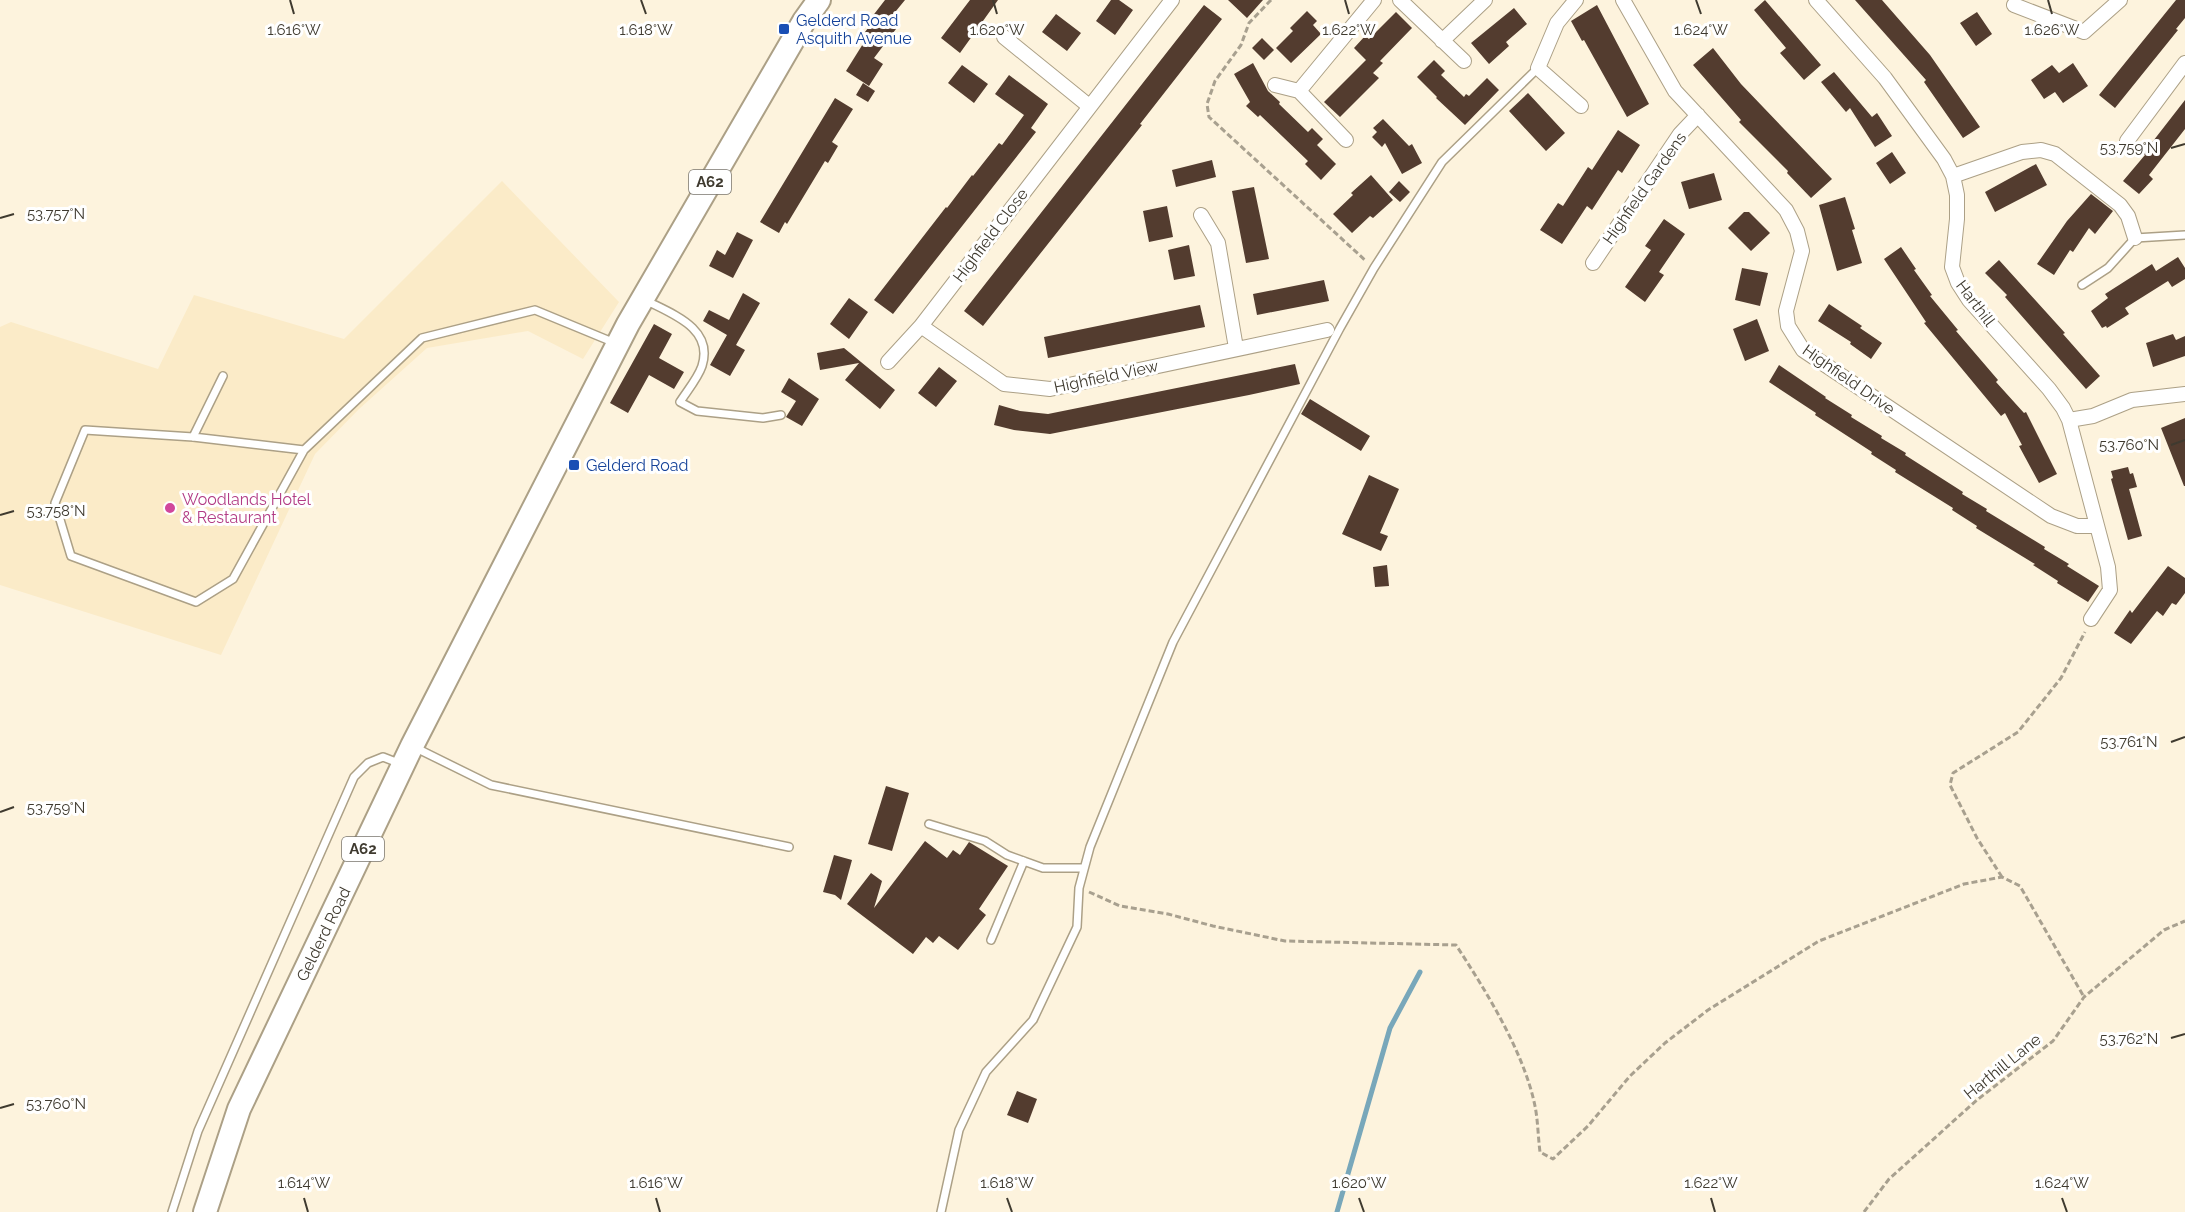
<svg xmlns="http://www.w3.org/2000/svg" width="2185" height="1212" font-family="Raleway,sans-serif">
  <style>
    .built { fill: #fbebc8 }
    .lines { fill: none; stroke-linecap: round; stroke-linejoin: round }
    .stream { stroke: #78a7ba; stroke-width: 5 }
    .building { fill: #533c2f }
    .service-casing { stroke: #aca086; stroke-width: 10 }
    .minor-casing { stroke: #aca086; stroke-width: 16 }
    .primary-casing { stroke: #aca086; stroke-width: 26 }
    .path { stroke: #a8a08f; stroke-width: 3; stroke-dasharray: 6 3; stroke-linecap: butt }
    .service { stroke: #fff; stroke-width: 7 }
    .minor { stroke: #fff; stroke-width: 14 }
    .primary { stroke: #fff; stroke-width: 22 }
    .ticks { fill: none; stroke: #3f3a2f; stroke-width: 2 }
    .transit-dot { fill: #1a4fb4; stroke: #fff; stroke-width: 2 }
    .hotel-dot { fill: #d1479c; stroke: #fff; stroke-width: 2 }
    .labels { text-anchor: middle; stroke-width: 6; stroke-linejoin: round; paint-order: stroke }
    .shield { fill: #fff; stroke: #79756d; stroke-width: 1.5 }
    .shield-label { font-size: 15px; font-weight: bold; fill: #3f3a2f }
    .transit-label { font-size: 16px; fill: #164399; stroke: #fff; text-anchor: start }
    .street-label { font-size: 16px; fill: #3f3a2f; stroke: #fff }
    .hotel-label { font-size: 16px; fill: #b23c85; stroke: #fff; text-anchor: start }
    .ticks-label { font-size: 15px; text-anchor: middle; fill: #3f3a2f; stroke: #fff; stroke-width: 6; stroke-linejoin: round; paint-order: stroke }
  </style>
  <rect width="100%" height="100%" fill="#fdf3dd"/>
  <path class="built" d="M502,181L619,302L583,359L528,331L427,348L359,409L315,454L221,655L0,585V327L11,322L158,369L194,295L344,339Z"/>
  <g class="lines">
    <path class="stream" d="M1337,1212L1390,1028L1420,972"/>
  </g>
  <path class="building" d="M885,0H905L887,22L896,29L874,58L883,64L869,86L846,71L866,39L862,36L871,24L868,22Z
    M970,0H998L960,53L941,38Z
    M1111,0H1119L1133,10L1115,35L1096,21Z
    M1228,0H1263L1247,18Z
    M1765,0L1821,65L1804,80L1780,53L1786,48L1754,10Z
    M1855,0H1882L1930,55L1980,127L1963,138L1924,82L1926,80Z
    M2176,0H2185V18L2176,29L2178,30L2115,108L2099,95Z
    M1204,5L1222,19L1140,124L1142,125L983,326L964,311Z
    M1597,5L1649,104L1627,117L1584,40L1582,41L1571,21Z
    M1514,8L1527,24L1506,42L1509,46L1489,64L1471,43Z
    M1307,11L1317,21L1313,25L1321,34L1291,63L1276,48L1293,31L1290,28Z
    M1396,12L1412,28L1380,61L1383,63L1373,73L1379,78L1340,117L1324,102L1366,60L1354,48L1365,36L1369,39Z
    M1977,12L1992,34L1976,46L1960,23Z
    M1056,14L1081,33L1067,51L1042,32Z
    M1262,38L1274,50L1264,60L1252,48Z
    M1713,48L1741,84L1832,179L1811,198L1787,173L1788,171L1739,122L1741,120L1693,65Z
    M1434,60L1445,71L1441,75L1464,97L1466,94L1469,96L1487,78L1499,90L1465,125L1436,98L1437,97L1417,77Z
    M1253,63L1268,91L1280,102L1279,104L1308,132L1312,128L1323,139L1317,145L1336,164L1321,180L1305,164L1308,161L1260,115L1258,117L1246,106L1250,102L1234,74Z
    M2073,63L2088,86L2063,103L2055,92L2044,99L2031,80L2052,65L2059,73Z
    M962,65L988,84L974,103L948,83Z
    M1834,72L1872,117L1877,113L1892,136L1875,147L1850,108L1846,112L1821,82Z
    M1009,75L1048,104L1031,128L1036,132L893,314L874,300L946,207L947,208L972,175L973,176L999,143L1002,145L1024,115L995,94Z
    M863,83L875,91L868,102L856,95Z
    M1528,93L1565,133L1546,151L1509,111Z
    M835,98L853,109L832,142L838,146L828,163L825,161L787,224L785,222L779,233L760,222Z
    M2185,100V129L2149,175L2153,179L2139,194L2123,181L2145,155L2143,154Z
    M1383,119L1409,146L1412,144L1422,163L1402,174L1385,143L1382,147L1372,137L1377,132L1373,128Z
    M1618,130L1640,145L1622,173L1618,170L1592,210L1587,206L1562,244L1540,230L1558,203L1563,206L1588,167L1592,170Z
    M1892,152L1906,173L1890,184L1876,163Z
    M1212,160L1216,177L1176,187L1172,170Z
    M2036,164L2047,185L1995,212L1985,192Z
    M1714,173L1722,200L1689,209L1681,182Z
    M1371,175L1393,200L1373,218L1370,216L1352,233L1333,214L1353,195L1351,193Z
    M1399,181L1410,192L1400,202L1389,192Z
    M1254,187L1269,259L1246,263L1232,191Z
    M2091,194L2113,211L2095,234L2089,228L2073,252L2070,250L2054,275L2037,264L2067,221Z
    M1845,197L1855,229L1852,230L1862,263L1837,271L1819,205Z
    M1167,206L1173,237L1149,242L1143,211Z
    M1744,212H1749L1770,233L1751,251L1728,228Z
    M1664,219L1685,234L1659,272L1664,275L1645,302L1625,287L1651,250L1645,246Z
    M737,232L753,240L733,278L709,266L717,250L725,255Z
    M1189,245L1195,276L1174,280L1168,250Z
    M1901,247L1916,269L1914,270L1932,295L1930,296L1958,330L1956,331L1998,380L1996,382L2024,413L2026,412L2057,474L2039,483L2019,446L2022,445L2005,413L2001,416L1924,323L1926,322L1884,259Z
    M2178,257L2185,268V279L2172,287L2168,281L2125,308L2129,314L2107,328L2106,326L2102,328L2091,311L2108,298L2105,294L2152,264L2156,271Z
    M1999,260L2065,333L2063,334L2100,376L2086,389L2005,297L2007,295L1985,273Z
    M1742,268L1768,273L1760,306L1735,300Z
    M1324,280L1329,301L1257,315L1253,294Z
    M743,293L760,303L736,345L745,350L730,376L710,365L727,335L703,321L709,310L729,320Z
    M849,298L868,312L849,339L830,324Z
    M1829,304L1862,326L1860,328L1882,343L1871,359L1850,344L1851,342L1818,321Z
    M1200,305L1205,327L1048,358L1044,337Z
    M1757,319L1769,351L1745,361L1733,329Z
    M654,324L672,334L659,358L684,372L674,389L649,375L628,413L610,403Z
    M2173,334L2176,340L2185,336V356L2153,367L2146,343Z
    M844,348L895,390L880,409L845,380L859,363L820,370L817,353Z
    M1295,364L1300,384L1249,395L1050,434L1014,430L994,425L999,405L1020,411L1048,414Z
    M1779,365L1826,397L1825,398L1852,415L1851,417L1882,436L1881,438L1906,453L1905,455L1963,492L1962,494L1987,509L1986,511L2045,547L2044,549L2069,564L2067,566L2099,586L2088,602L2057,583L2058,581L2033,565L2035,564L1976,528L1977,526L1952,510L1953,508L1895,472L1896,470L1871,454L1872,452L1815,415L1816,413L1769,382Z
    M939,367L957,381L936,407L918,393Z
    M789,378L819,399L802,426L786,417L796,401L781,392Z
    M1310,399L1370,436L1361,451L1301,414Z
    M2185,418V486H2184L2161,428Z
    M2128,467L2130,474L2133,473L2137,487L2129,489L2142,536L2128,540L2111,479L2113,478L2111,471Z
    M1369,475L1399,489L1380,533L1388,536L1381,551L1342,534Z
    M1387,565L1389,586L1375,587L1373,567Z
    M2168,566L2185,578V593L2176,605L2172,603L2163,616L2157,611L2131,644L2114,633L2130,610L2132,613Z
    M886,786L909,793L892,851L868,844Z
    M925,841L947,858L953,850L960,855L969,842L1008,866L979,909L986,915L958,950L939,936L933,943L926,937L913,954L847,904L871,873L882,881L874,908Z
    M834,855L852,860L841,900L835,895L823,892Z
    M1017,1091L1037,1099L1028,1123L1007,1115Z"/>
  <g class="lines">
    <g class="service-casing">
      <path id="service" d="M2082,285L2108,268L2135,238L2185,235
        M645,300C672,314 714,328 702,366C698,378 687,391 680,402L697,411L763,418L781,415
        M193,437L223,376
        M304,450L193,437L85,430L55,503L71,556L196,602L233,579L304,450L422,338L535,310L615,343
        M416,748L491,785L789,847
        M929,824L985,841L1007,855L1043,868H1084
        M991,940L1024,861
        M172,1212L198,1131L354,777L368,763L383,757L401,764
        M941,1212L959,1130L986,1072L1033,1020L1077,927L1079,888L1090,847L1173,642L1340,328L1374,268L1442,162L1538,68"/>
    </g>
    <g class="minor-casing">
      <path id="minor" d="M1400,0L1464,61
        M1576,0L1557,23L1538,68L1581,106
        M1623,0L1675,91L1786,210L1797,231L1802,251L1786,311L1788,326L1803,350L2051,516L2077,526H2096
        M1816,0L1885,78L1944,159L1953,176L1957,195V219L1952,267L1958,283L1969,300L2049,389L2063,408L2069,420L2108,567L2110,590L2091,619
        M2014,5L2084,32L2120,0
        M1004,37L1089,106
        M1442,41L1485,0
        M1275,85L1299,91
        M1346,140L1299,91L1374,0
        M2127,141L2185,63
        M1953,176L2022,152L2041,150L2055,154L2120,205L2128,216L2135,238
        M1201,215L1218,243L1236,348
        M1593,263L1680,134L1698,115
        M921,326L1004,384L1050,389L1327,330
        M888,362L921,326L1172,0
        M2069,420L2093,416L2132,400L2185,394"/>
    </g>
    <g class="primary-casing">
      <path id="primary" d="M205,1212L239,1109L412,746L628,324L804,21L819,0"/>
    </g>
    <path class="path" d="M1271,0L1249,23L1241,45L1215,81L1207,104L1209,117L1366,261
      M2002,877L1977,838L1950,785L1953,773L2018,732L2061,678L2085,632
      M1089,892L1120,906L1168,914L1213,926L1285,941L1456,945C1486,991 1524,1052 1535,1106C1538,1121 1538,1137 1540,1152L1553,1159L1588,1126L1630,1076L1665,1043L1708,1010L1819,941L1964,884L2002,877L2020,886L2084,997
      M1864,1212L1889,1179L1977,1100L2053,1041L2084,997L2164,930L2185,921"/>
    <use href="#service" class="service"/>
    <use href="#minor" class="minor"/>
    <use href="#primary" class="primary"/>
  </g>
  <path class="ticks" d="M290,0L294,14M641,0L646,14M993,0L997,14M1345,0L1349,14M1696,0L1701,14M2048,0L2052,14M2171,148L2185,144M0,218L14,214M2171,445L2185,440M0,515L14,511M2171,742L2185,737M0,812L14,807M2171,1038L2185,1034M0,1108L14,1104M304,1198L308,1212M656,1198L660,1212M1007,1198L1012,1212M1359,1198L1364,1212M1711,1198L1715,1212M2062,1198L2067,1212"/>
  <g class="transit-dot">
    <rect x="778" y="23" width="12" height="12" rx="3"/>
    <rect x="568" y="459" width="12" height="12" rx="3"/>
  </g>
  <circle class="hotel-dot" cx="170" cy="508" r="6"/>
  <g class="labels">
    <g class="shield">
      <rect x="689" y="170" width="42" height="24" rx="4.5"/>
      <rect x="342" y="837" width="42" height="24" rx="4.5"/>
    </g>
    <g class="shield-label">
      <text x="710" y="187">A62</text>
      <text x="363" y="854">A62</text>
    </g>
    <g class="transit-label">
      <text x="796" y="26">Gelderd Road<tspan x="796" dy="18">Asquith Avenue</tspan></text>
      <text x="586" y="471">Gelderd Road</text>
    </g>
    <g class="street-label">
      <text transform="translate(1644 188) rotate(-55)" y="6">Highfield Gardens</text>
      <text transform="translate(990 235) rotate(-53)" y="6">Highfield Close</text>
      <text transform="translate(1976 303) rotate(53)" y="6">Harthill</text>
      <text transform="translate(1106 376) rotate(-12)" y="6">Highfield View</text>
      <text transform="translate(1849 379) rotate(35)" y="6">Highfield Drive</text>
      <text transform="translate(323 934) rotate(-64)" y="6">Gelderd Road</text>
      <text transform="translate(2002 1066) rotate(-39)" y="6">Harthill Lane</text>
    </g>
    <g class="hotel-label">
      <text x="182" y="505">Woodlands Hotel<tspan x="182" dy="18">&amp; Restaurant</tspan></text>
    </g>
  </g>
  <g class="ticks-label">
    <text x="294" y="35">1.616°W</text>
    <text x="646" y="35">1.618°W</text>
    <text x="997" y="35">1.620°W</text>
    <text x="1349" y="35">1.622°W</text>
    <text x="1701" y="35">1.624°W</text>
    <text x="2052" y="35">1.626°W</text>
    <text x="2129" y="153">53.759°N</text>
    <text x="56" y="219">53.757°N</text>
    <text x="2129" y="450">53.760°N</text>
    <text x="56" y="516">53.758°N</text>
    <text x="2129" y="747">53.761°N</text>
    <text x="56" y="813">53.759°N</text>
    <text x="2129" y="1044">53.762°N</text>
    <text x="56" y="1109">53.760°N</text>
    <text x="304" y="1188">1.614°W</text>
    <text x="656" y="1188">1.616°W</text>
    <text x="1007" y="1188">1.618°W</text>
    <text x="1359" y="1188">1.620°W</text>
    <text x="1711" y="1188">1.622°W</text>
    <text x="2062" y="1188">1.624°W</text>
  </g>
</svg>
